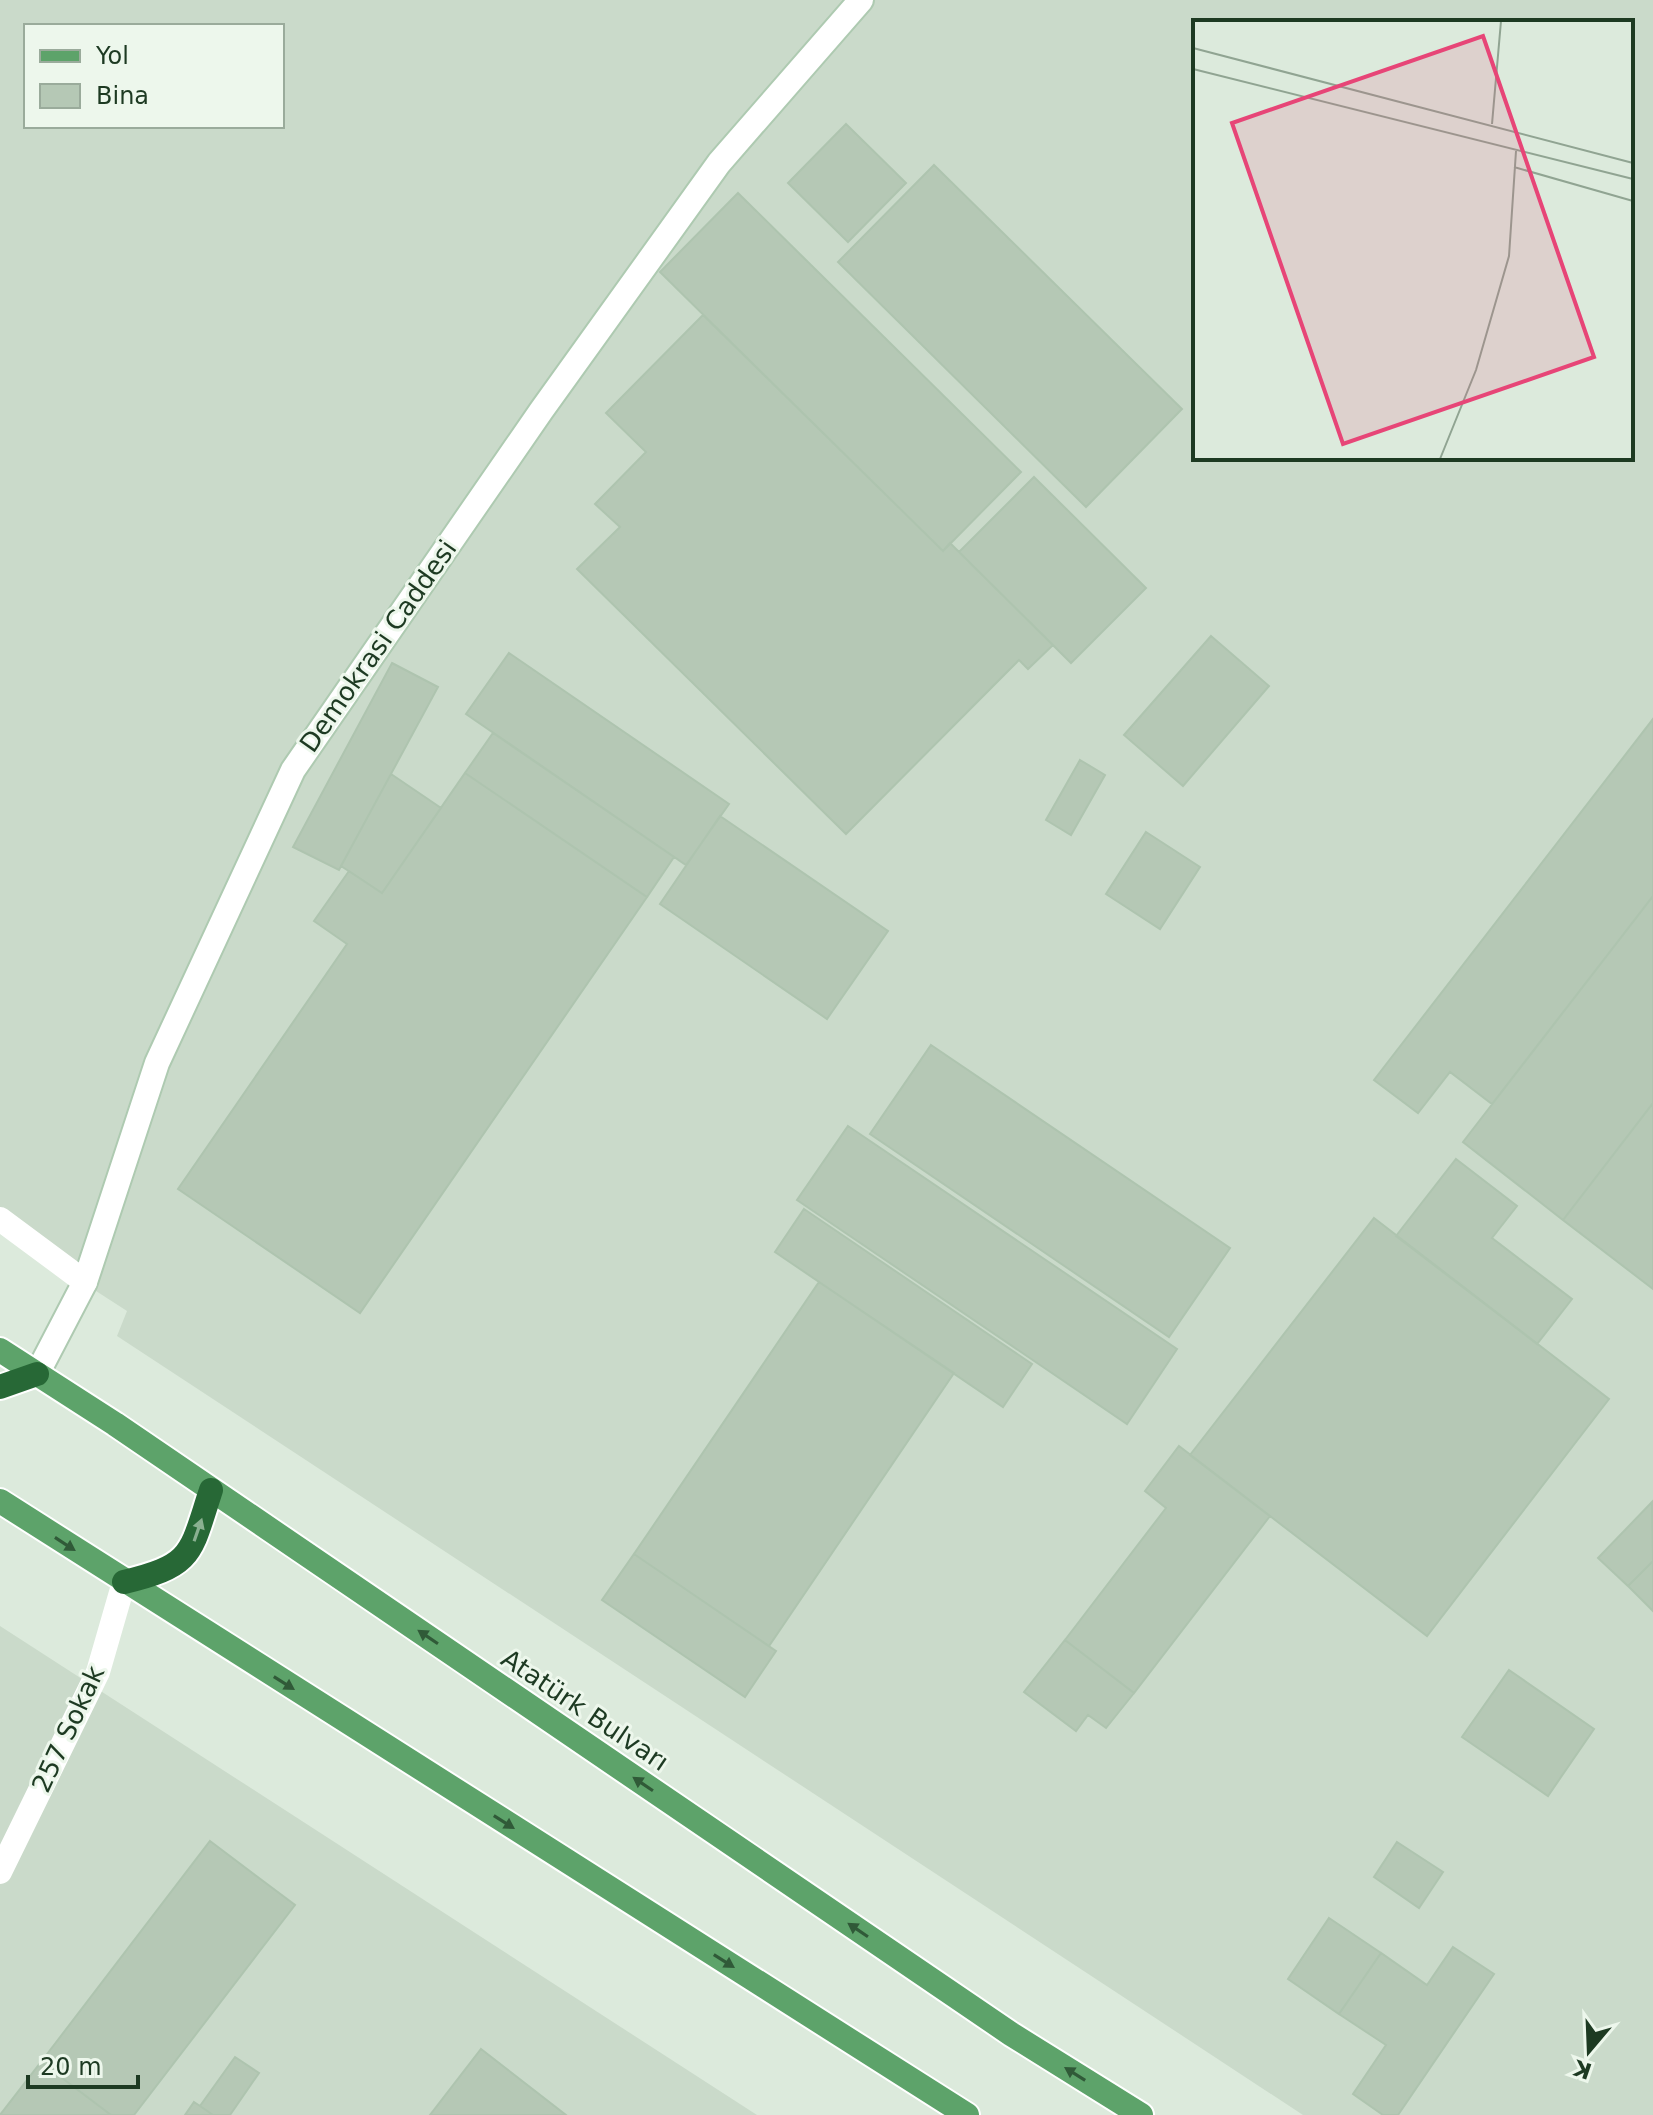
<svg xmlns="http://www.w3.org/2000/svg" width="1653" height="2115" font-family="'DejaVu Sans',sans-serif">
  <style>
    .built { fill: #cadaca; fill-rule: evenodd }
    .building { fill: #b5c8b5; stroke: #aec4af; stroke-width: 2 }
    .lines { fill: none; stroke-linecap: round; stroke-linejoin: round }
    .secondary-casing { stroke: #aecab1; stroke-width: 28 }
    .primary-casing { stroke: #fff; stroke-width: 28 }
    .highway-casing { stroke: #fff; stroke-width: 28 }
    .street { stroke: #fff; stroke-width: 24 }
    .secondary { stroke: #fff; stroke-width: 24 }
    .primary { stroke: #5da36a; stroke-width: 24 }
    .highway { stroke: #276836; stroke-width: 24 }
    .oneway { fill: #8ab091 }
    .oneway2 { fill: #305a38 }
    .labels { text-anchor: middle; stroke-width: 6; stroke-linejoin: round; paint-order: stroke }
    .street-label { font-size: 26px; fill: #1d3a22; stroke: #edf7ec }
    .inset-road { fill: none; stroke: #90a492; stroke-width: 2 }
    .view { fill: #e74577; fill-opacity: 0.15; stroke: #e74577; stroke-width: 4 }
    .inset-edge { fill: none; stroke: #1d3a22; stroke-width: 4 }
  </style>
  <rect width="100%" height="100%" fill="#dceadc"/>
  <path class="built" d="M0,0H1653V2115H1303L117,1336L127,1311L0,1229ZM1195,22H1631V458H1195ZM26,26H282V126H26Z
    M0,1626L757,2115H0Z"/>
  <path class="building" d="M846,124L906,183L848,242L788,183Z
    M934,165L1182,409L1086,507L838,262Z
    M738,193L1021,472L943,551L660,272Z
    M703,315L943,551L950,543L1053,645L1028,669L1019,660L846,834L577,569L620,527L595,504L646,452L606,413Z
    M1034,477L1146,588L1071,663L959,552Z
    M1211,636L1269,686L1183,786L1124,735Z
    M509,653L729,804L686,865L466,714Z
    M392,663L438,687L339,870L293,847Z
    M1653,719V896L1492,1104L1450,1072L1418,1113L1374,1080Z
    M493,733L674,857L647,897L465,773Z
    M1080,760L1105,775L1071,835L1046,820Z
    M465,773L647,897L360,1313L178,1189L347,944L314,921L349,871L382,893Z
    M391,774L441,808L382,893L341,866Z
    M720,816L888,931L827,1019L660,904Z
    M1146,832L1200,867L1160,929L1106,894Z
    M1653,896V1103L1563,1220L1463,1142Z
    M931,1045L1230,1248L1169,1337L870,1134Z
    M1653,1103V1289L1563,1220Z
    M848,1126L1177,1349L1127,1424L797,1200Z
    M1456,1159L1517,1206L1492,1238L1572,1299L1537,1344L1396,1236Z
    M804,1209L1032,1364L1003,1407L775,1252Z
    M1374,1218L1609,1399L1427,1636L1190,1455Z
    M819,1282L954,1373L769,1646L634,1554Z
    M1179,1446L1270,1516L1134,1693L1065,1640L1166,1508L1145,1491Z
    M1652,1502L1653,1561L1628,1586L1598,1558Z
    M634,1554L776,1651L745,1697L602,1600Z
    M1653,1561V1611L1628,1586Z
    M1065,1640L1134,1693L1106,1728L1088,1715L1076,1731L1024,1692Z
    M1509,1670L1594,1729L1548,1796L1462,1737Z
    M210,1841L295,1905L134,2115H111L41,2062Z
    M1397,1842L1443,1872L1419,1908L1374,1877Z
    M1329,1918L1381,1953L1339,2014L1288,1979Z
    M1453,1947L1494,1974L1398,2115H1383L1353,2094L1386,2045L1339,2014L1381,1953L1427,1985Z
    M481,2049L566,2115H430Z
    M235,2057L259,2073L230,2115H213L200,2106Z
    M41,2062L111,2115H0Z
    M194,2102L200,2106L213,2115H185Z"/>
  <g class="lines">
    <g class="secondary-casing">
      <path id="secondary" d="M37,1374L85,1282L157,1063L293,770L541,411L719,163L861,0"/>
    </g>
    <g class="primary-casing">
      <path id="primary" d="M0,1350L115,1424L1011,2034L1141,2115
        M0,1501L967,2115"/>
    </g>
    <g class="highway-casing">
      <path id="highway" d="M0,1387L37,1374
        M124,1582C194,1565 190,1554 211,1490"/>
    </g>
    <path class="street" d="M0,1219L85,1282
      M0,1872L98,1672L124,1582"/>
    <use href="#secondary" class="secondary"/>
    <use href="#primary" class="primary"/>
    <use href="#highway" class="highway"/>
  </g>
  <defs><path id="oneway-solid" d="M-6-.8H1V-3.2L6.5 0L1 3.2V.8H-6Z" transform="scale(2)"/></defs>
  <use class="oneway" href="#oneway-solid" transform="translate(198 1530) rotate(-71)"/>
  <g class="oneway2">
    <use href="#oneway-solid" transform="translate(65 1544) rotate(33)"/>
    <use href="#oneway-solid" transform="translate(428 1637) rotate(-146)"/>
    <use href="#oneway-solid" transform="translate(284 1683) rotate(32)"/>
    <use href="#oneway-solid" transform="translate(643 1784) rotate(-146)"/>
    <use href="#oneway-solid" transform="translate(504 1822) rotate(32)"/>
    <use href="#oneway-solid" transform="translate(858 1930) rotate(-146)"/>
    <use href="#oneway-solid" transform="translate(724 1961) rotate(32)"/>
    <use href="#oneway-solid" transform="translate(1075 2074) rotate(-148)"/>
  </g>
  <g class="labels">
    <g class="street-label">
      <text transform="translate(378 646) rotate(-55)" y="9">Demokrasi Caddesi</text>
      <text transform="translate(585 1710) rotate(34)" y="9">Atatürk Bulvarı</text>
      <text transform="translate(68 1729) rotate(-65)" y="9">257 Sokak</text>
    </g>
  </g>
  <g transform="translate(1193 20)">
    <rect width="440" height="440" fill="#dceadc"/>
    <path class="inset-road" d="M0,28L440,143M0,49L440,159M299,104L308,1M321,147L440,181M247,439L283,350L316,236L323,131"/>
    <path class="view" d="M290,16L401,337L150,424L39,103Z"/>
    <rect width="440" height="440" class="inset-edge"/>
  </g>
  <rect x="24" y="24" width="260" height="104" fill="#edf7ec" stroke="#9aab9b" stroke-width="2"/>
  <rect x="40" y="50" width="40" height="12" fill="#5da36a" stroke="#9aab9b" stroke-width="2"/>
  <text x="96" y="64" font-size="24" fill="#1d3a22">Yol</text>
  <rect x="40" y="84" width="40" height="24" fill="#b5c8b5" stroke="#9aab9b" stroke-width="2"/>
  <text x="96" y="104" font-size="24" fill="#1d3a22">Bina</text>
  <g transform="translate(1589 2051) rotate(199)" stroke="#edf7ec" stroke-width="6" paint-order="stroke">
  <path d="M0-6L14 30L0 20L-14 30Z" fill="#1d3a22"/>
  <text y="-12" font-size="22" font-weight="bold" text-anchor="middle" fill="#1d3a22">K</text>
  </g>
  <path d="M28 2075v12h110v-12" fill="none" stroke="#1d3a22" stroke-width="4"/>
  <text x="40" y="2075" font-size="24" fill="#1d3a22" stroke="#edf7ec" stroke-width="6" paint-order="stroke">20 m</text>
</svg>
